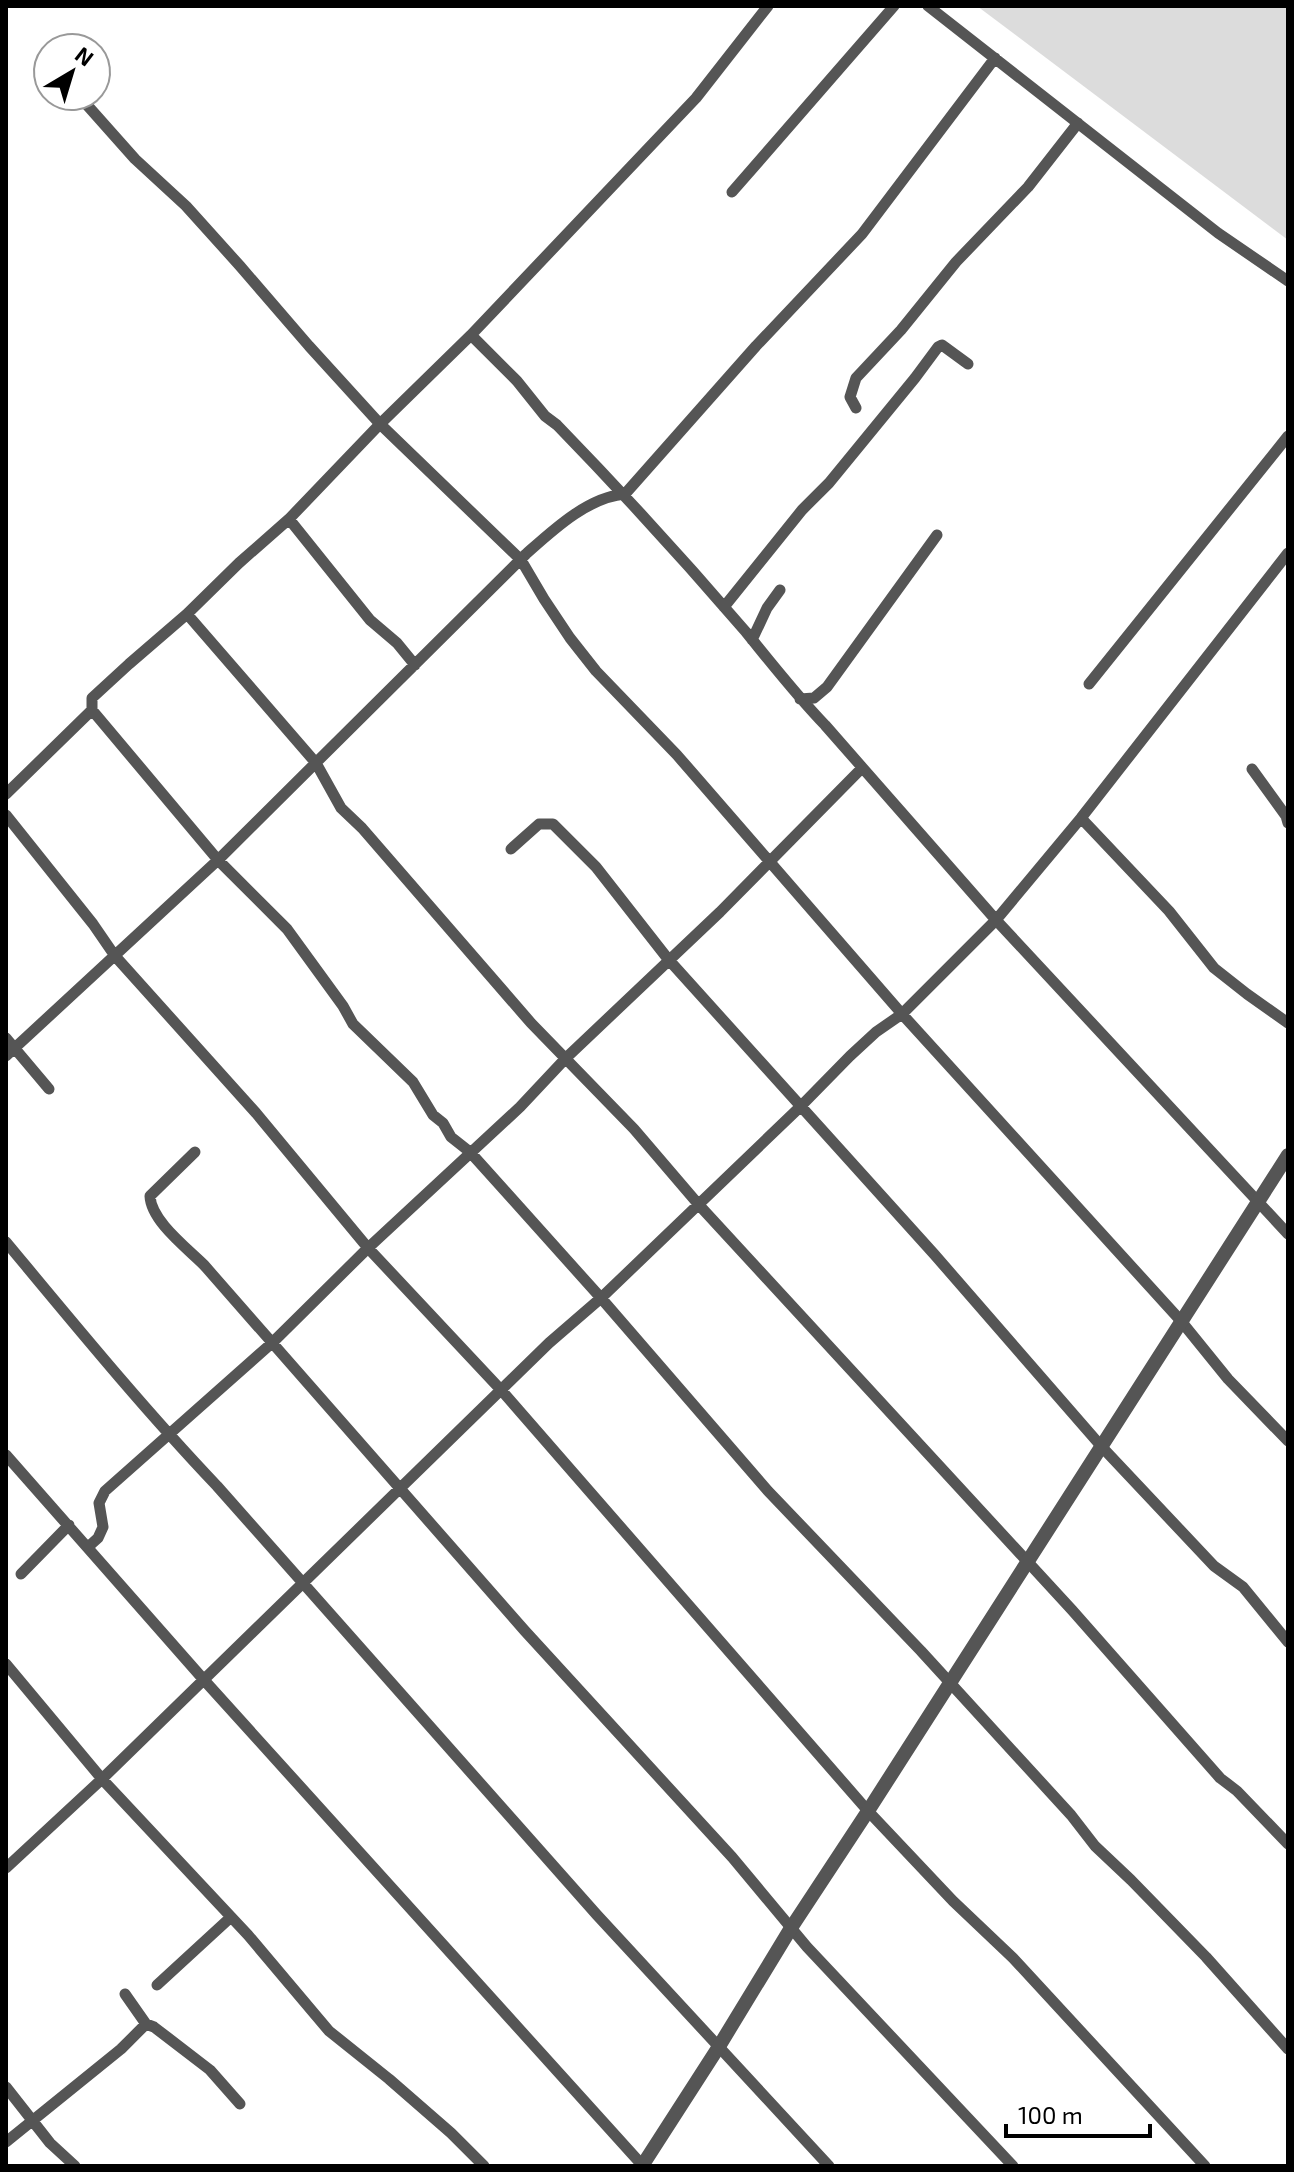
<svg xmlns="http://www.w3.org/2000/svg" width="1294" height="2172" font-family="'Exo 2',sans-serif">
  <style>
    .green { fill: #dcdcdc }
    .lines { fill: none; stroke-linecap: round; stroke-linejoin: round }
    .minor { stroke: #555; stroke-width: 11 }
    .tertiary { stroke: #555; stroke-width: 14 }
  </style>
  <rect width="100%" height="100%" fill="#fff"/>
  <path class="green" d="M977,6H1288V240Z"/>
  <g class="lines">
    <path class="minor" d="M768,6L696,98L471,335L380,424L289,519L239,563L187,614L129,664L92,698V710L218,860L287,929L343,1006L353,1024L413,1082L433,1115L443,1123L451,1137L470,1152L601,1298L768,1491L921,1651L1071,1815L1095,1846L1131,1880L1206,1957L1288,2049
      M928,6L1218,233L1288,281
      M79,96L135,159L186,206L240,266L309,346L380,424L521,560L544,599L570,638L596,671L677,755L902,1014L1181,1321L1228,1379L1288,1441
      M732,192L894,6
      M471,335L517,381L545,416L557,425C622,492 685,561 746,632C772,664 797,696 825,725L996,920L1288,1234
      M856,408L850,397L856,378L901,330L956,262L1028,187L1078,123
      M289,519L370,620L397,643L415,665
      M724,607L802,510L829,483L915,378L938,347L942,345L968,364
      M187,614L316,763L341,808L362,828L531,1023L634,1129L699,1205L1072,1610L1220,1778L1237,1791L1288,1844
      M752,640L767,608L780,590
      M1089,684L1288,436
      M800,699L814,698L827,687L937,535
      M1252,769L1286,816L1288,823
      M6,794L92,710
      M6,815L93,924L115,956L256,1113L368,1248L502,1391L868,1811L953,1901L1013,1958L1205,2166
      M1081,818L1169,911L1214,968L1247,994L1288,1023
      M511,849L539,824H553L596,867L668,959L934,1254L1101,1446L1214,1566L1243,1587L1288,1642
      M6,1038L49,1089
      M6,1056L218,860L526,554C553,530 588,497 625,494L756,346L862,234L995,58
      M195,1152L150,1196C151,1221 187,1248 204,1265L525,1631L732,1857L807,1947L1013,2166
      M6,1242C75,1325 143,1408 217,1486L597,1915L829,2166
      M6,1455L204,1680L643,2166
      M88,1547L98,1538L103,1527L99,1503L105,1491L272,1343L368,1248L520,1107L566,1058L720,912L862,768
      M21,1574L69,1525
      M6,1664L102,1779L248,1935L329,2031L389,2079L451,2133L484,2166
      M6,1868L102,1779L549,1343L601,1298L800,1107L850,1056L876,1032L902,1014L996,920L1081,818L1288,553
      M157,1985L231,1917
      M125,1994L146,2024L154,2027L210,2070L240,2104
      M6,2087L50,2143L75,2166
      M6,2142L121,2049L146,2024"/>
    <path class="tertiary" d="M642,2166L718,2048L791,1928L868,1811L1288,1155"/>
  </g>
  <rect width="1294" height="2172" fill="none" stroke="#000000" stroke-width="16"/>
  <g transform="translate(72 72) rotate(38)"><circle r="38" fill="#ffffff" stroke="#999999" stroke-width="2"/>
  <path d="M0-6L14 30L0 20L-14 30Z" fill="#000000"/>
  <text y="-12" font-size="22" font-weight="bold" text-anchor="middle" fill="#000000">N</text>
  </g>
  <path d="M1006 2124v12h144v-12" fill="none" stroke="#000000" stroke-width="4"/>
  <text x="1018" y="2124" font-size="24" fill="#000000" stroke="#ffffff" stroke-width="6" paint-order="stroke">100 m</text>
</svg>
